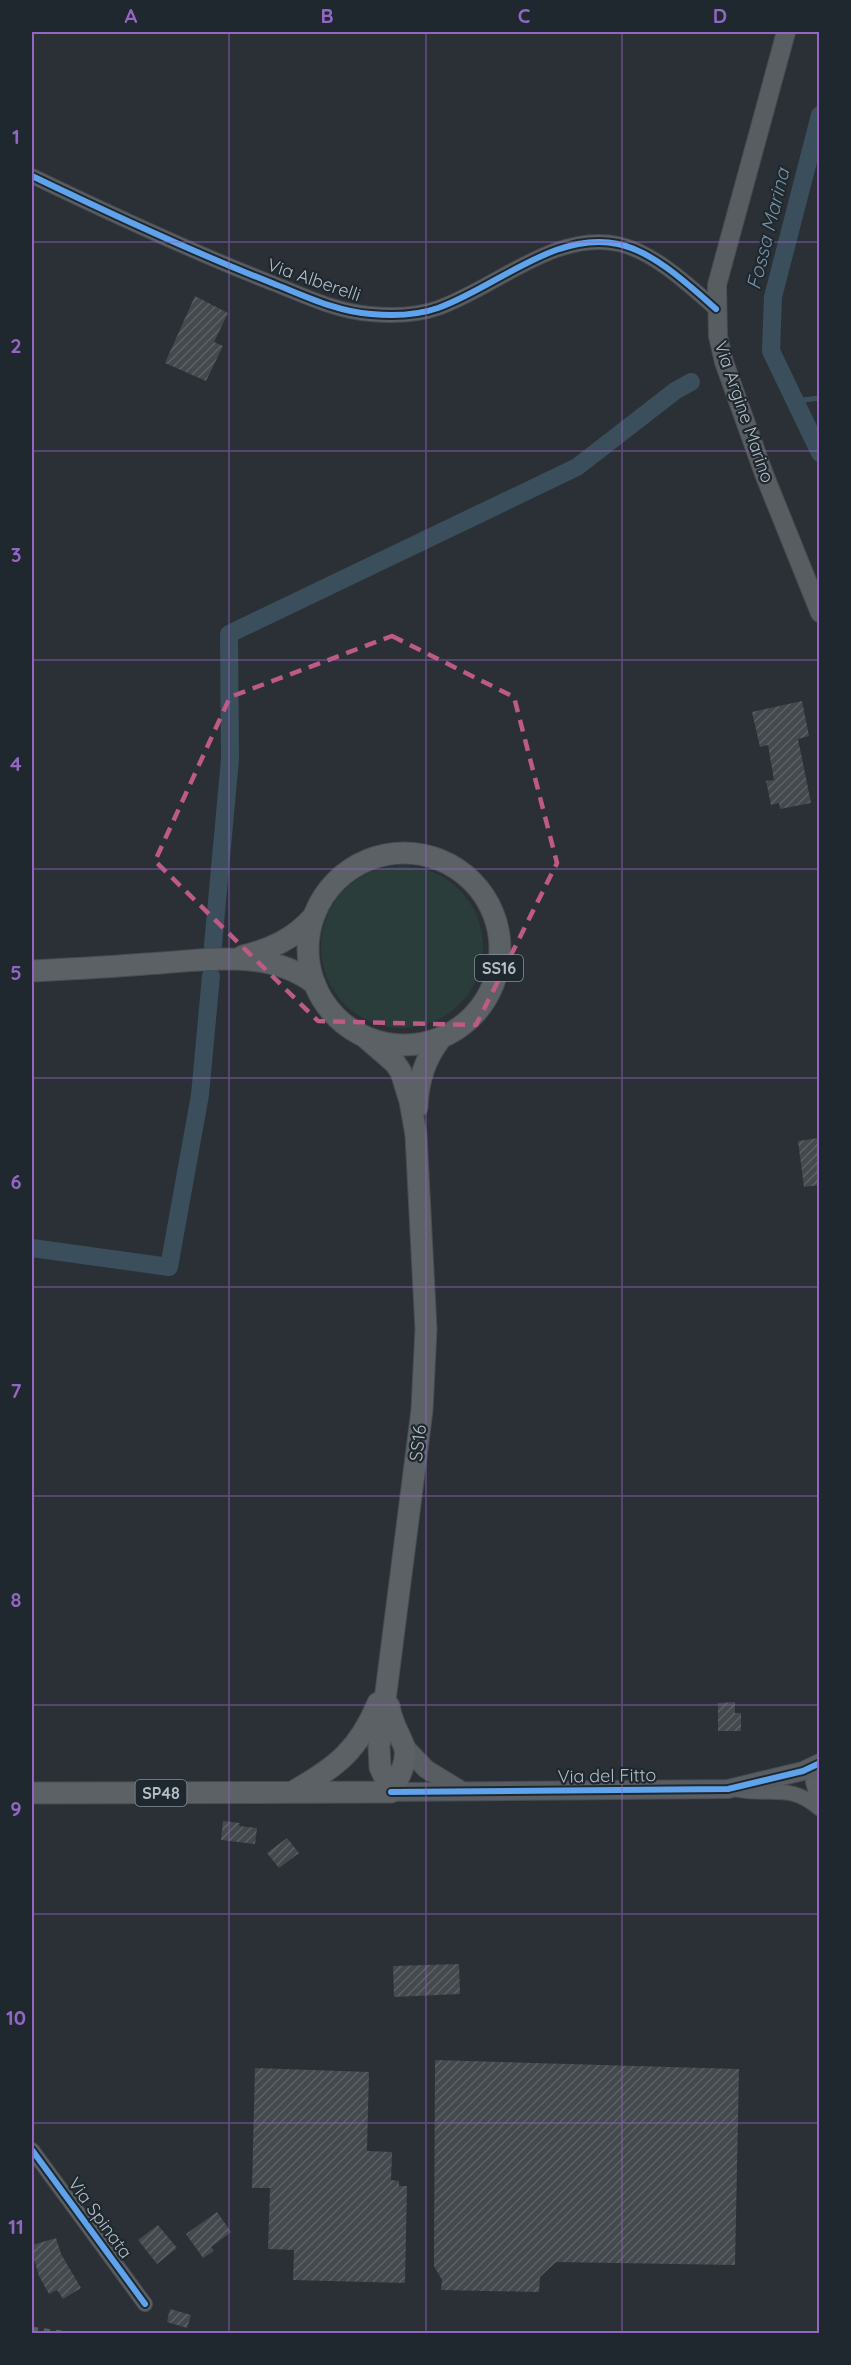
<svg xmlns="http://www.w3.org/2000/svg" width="851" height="2365" font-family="Quicksand,sans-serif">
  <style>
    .grass { fill: #2b3d3b }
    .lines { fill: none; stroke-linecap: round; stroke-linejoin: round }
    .stream { stroke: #3b4e5c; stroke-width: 5 }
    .canal { stroke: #3b4e5c; stroke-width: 18 }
    .building { fill: url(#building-hatch) }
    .street-casing { stroke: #484c51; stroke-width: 16 }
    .secondary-casing { stroke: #484c51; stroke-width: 20 }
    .primary-casing { stroke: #484d53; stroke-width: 23 }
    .street { stroke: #5a5f63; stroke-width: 14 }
    .secondary { stroke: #585d62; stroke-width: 18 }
    .primary { stroke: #5c6165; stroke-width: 21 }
    .rail { stroke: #585d62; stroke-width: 4.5; stroke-dasharray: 6 6; stroke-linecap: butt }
    .cycleway-casing { stroke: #1f282f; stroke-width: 10 }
    .cycleway { stroke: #60a3ed; stroke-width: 6 }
    .marked { fill: none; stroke: #bd5a86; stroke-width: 4.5; stroke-dasharray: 12 8; stroke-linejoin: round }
    .grid { fill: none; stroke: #9266c2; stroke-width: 1.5; stroke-opacity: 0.55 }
    .labels { text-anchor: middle; stroke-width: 4.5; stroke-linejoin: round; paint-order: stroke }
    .shield { fill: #1f282f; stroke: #889199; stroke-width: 1.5 }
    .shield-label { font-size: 16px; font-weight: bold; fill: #b5bec6 }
    .street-label { font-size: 18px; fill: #b5bec6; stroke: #1f282f }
    .water-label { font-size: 20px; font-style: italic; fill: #7992a5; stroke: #1f282f }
    .neatline { fill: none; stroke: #9266c2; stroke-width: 2 }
    .grid-label { font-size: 20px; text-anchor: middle; font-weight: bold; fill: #9266c2 }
  </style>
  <defs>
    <pattern id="building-hatch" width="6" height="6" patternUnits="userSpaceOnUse" patternTransform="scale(1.5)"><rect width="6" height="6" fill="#44494e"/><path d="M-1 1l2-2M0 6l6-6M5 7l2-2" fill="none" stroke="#5d6166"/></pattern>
  </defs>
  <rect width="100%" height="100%" fill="#2a3036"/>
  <path class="grass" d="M321 947a81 81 0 1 1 162 0a81 81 0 1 1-162 0Z"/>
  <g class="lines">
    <path class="stream" d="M795,401L820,398"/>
    <path class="canal" d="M820,115L773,297L771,351L820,453
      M213,945L230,759L229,634L577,467L675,391L691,382
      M32,1248L169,1267L200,1095L211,976"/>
  </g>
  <path class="building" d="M195,296L228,313L214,342L223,346L206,381L165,363Z
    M802,701L809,736L798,739L811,803L780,809L779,803L771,805L766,781L774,780L768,745L760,747L752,712Z
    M819,1138V1185L804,1187L798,1141Z
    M735,1702V1713H741V1731H718V1703Z
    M223,1821L240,1823L239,1826L257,1828L255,1844L221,1840Z
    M287,1838L299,1853L279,1868L267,1853Z
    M459,1964L460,1994L394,1997L393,1966Z
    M435,2060L739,2069L735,2265L556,2262L540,2277L539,2292L441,2290L442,2280L434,2266Z
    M255,2068L369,2072L367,2151L392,2152L391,2180L399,2181V2186H407L405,2283L293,2280L294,2250L268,2249L270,2188H252Z
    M217,2212L231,2232L211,2247L214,2251L203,2258L186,2234Z
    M158,2225L177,2248L157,2264L138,2240Z
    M56,2238L61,2254L81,2288L63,2299L57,2290L49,2294L39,2276L32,2252V2245Z
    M170,2309L191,2315L187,2328L167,2322Z"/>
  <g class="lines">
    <g class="street-casing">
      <path id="street" d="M32,176C111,214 190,251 272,283C303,295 337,312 371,314C393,316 418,315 438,308C495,288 556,230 618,244C653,251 690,286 716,309
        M820,1766L815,1765L813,1782L820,1806
        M739,1790C772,1796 790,1783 820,1809
        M32,2150L145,2304"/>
    </g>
    <g class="secondary-casing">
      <path id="secondary" d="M786,32L717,285L718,336L724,362L764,474L820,613
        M405,1747L426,1769L462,1791
        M391,1792L728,1789L803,1771L820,1763"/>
    </g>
    <g class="primary-casing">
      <path id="primary" d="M308 949a96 96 0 1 1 192 0a96 96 0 1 1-192 0Z
        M243,956C271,949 294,939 314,916
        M32,971C70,969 108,967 146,964C201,961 268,947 315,984
        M365,1037L395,1063L401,1072L410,1101L416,1135L426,1329L422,1410L379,1747L380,1767L391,1792
        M417,1107C418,1080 425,1059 441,1038
        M389,1706C392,1724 398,1731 404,1746C409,1760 398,1780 391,1792
        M294,1791C337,1767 359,1749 378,1703
        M32,1793L391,1792"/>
    </g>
    <use href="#street" class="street"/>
    <use href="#secondary" class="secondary"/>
    <use href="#primary" class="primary"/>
    <path class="rail" d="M32,2329L72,2334"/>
    <g class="cycleway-casing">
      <path id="cycleway" d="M32,176C111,214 190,251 272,283C303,295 337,312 371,314C393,316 418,315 438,308C495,288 556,230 618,244C653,251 690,286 716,309
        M391,1792L728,1789L803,1771L820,1763
        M32,2150L145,2304"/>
    </g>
    <use href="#cycleway" class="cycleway"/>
  </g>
  <path class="marked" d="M392,636L514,697L557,863L476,1025L318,1021L155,861L230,697Z"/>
  <path class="grid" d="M229,32V2334M426,32V2334M622,32V2334M32,242H820M32,451H820M32,660H820M32,869H820M32,1078H820M32,1287H820M32,1496H820M32,1705H820M32,1914H820M32,2123H820"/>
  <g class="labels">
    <g class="shield">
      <rect x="475" y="955" width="48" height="26" rx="4.5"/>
      <rect x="135.5" y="1780" width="51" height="26" rx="4.5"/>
    </g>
    <g class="shield-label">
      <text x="499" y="974">SS16</text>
      <text x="161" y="1799">SP48</text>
    </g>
    <g class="street-label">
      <text transform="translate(314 280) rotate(19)" y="6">Via Alberelli</text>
      <text transform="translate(744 412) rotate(71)" y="6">Via Argine Marino</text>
      <text transform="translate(418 1443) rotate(-83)" y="6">SS16</text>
      <text transform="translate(607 1776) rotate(-1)" y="6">Via del Fitto</text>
      <text transform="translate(100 2218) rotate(54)" y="6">Via Spinata</text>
    </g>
    <g class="water-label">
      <text transform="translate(768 229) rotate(-76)" y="7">Fossa Marina</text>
    </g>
  </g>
  <rect width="851" height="2365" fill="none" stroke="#1f282f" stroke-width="66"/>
  <rect x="33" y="33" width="785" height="2299" class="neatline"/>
  <g class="grid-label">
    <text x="131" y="23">A</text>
    <text x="327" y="23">B</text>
    <text x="524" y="23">C</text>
    <text x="720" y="23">D</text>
    <text x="16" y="144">1</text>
    <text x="16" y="353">2</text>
    <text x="16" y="562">3</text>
    <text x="16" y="771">4</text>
    <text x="16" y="980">5</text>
    <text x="16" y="1189">6</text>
    <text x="16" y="1398">7</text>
    <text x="16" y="1607">8</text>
    <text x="16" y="1816">9</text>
    <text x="16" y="2025">10</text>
    <text x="16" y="2234">11</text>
  </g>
</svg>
